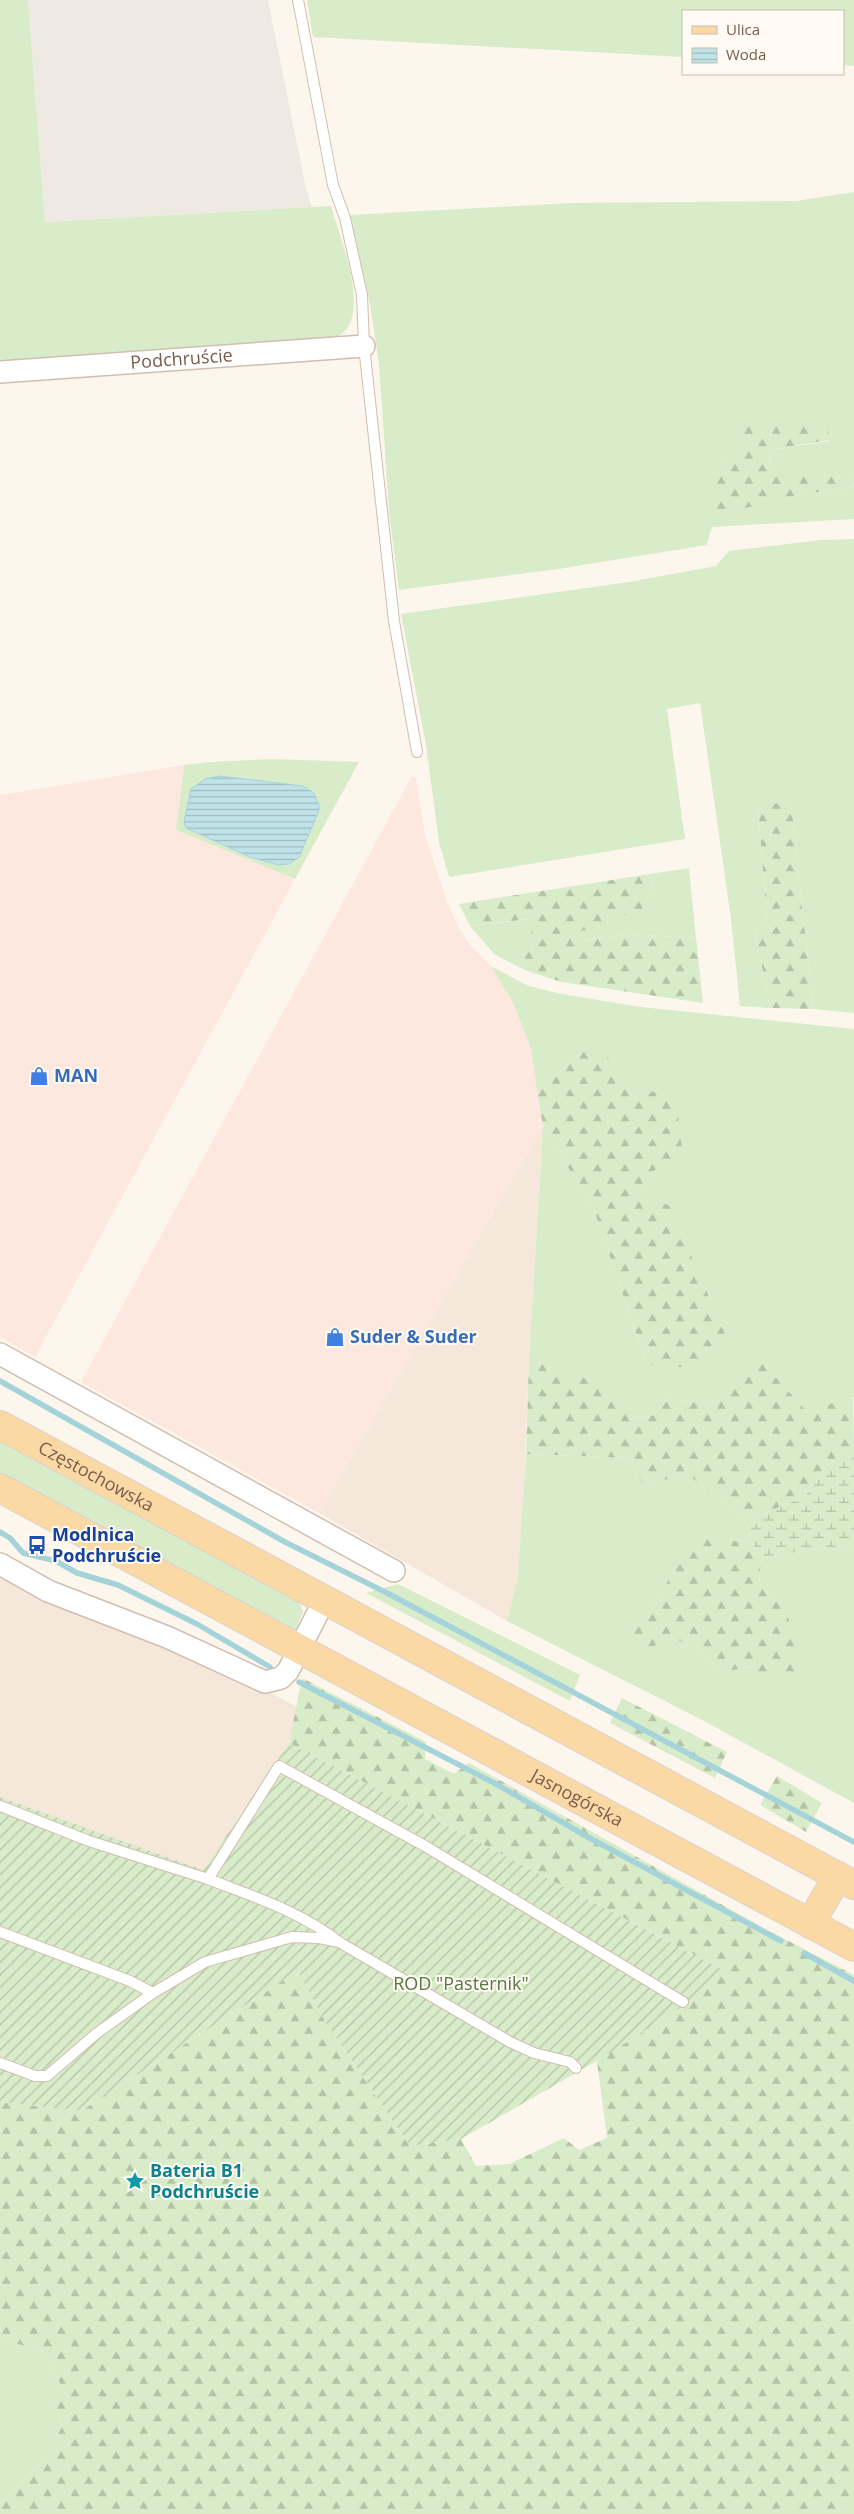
<svg xmlns="http://www.w3.org/2000/svg" width="854" height="2514" font-family="'Open Sans',sans-serif">
  <style>
    .residential { fill: #f5e8da }
    .commercial { fill: #fde8e0 }
    .industrial { fill: #efe9e4 }
    .grass { fill: #d8ecc9; fill-rule: evenodd }
    .forest { fill: url(#forest-firs) }
    .wetland { fill: url(#wetland-marsh) }
    .garden { fill: url(#garden-furrows) }
    .water { fill: url(#water-rules); stroke: #a5d3da }
    .lines { fill: none; stroke-linecap: round; stroke-linejoin: round }
    .stream { stroke: #a5d3da; stroke-width: 5.5 }
    .lane-casing { stroke: #d1beb0; stroke-width: 12 }
    .street-casing { stroke: #d1beb0; stroke-width: 24 }
    .primary-casing { stroke: #dad1cd; stroke-width: 30 }
    .lane { stroke: #fff; stroke-width: 10 }
    .street { stroke: #fff; stroke-width: 21 }
    .primary { stroke: #fbd9a5; stroke-width: 28 }
    .labels { text-anchor: middle; stroke-width: 4; stroke-linejoin: round; paint-order: stroke }
    .street-label { font-size: 18px; fill: #7a5c4d; stroke: #fffaf3 }
    .shop-label { font-size: 18px; font-weight: bold; fill: #366cbe; stroke: #fffaf3; text-anchor: start }
    .transit-label { font-size: 18px; font-weight: bold; fill: #164399; stroke: #fffaf3; text-anchor: start }
    .park-label { font-size: 18px; fill: #537a41; stroke: #fffaf3 }
    .culture-label { font-size: 18px; font-weight: bold; fill: #0d838f; stroke: #fffaf3; text-anchor: start }
  </style>
  <defs>
    <pattern id="forest-firs" width="22" height="20" patternUnits="userSpaceOnUse" patternTransform="scale(1.25)"><rect width="22" height="20" fill="#d8ecc9"/><path d="M5 1l3.5 6h-7zM16 11l3.5 6h-7z" fill="#b4c2a5"/></pattern>
    <pattern id="wetland-marsh" width="20" height="14" patternUnits="userSpaceOnUse" patternTransform="scale(1.25)"><rect width="20" height="14" fill="#d8ecc9"/><path d="M1 5h8M5 5V1M11 12h8M15 12V8" fill="none" stroke="#b4c2a5"/></pattern>
    <pattern id="garden-furrows" width="10" height="10" patternUnits="userSpaceOnUse" patternTransform="scale(1.25)"><rect width="10" height="10" fill="#d8ecc9"/><path d="M-1 1l2-2M0 10L10 0M9 11l2-2" fill="none" stroke="#b4c2a5"/></pattern>
    <pattern id="water-rules" width="6" height="5" patternUnits="userSpaceOnUse" patternTransform="scale(1.25)"><rect width="6" height="5" fill="#bfe3e8"/><path d="M0 2.5h6" fill="none" stroke="#a0bbbe"/></pattern>
  </defs>
  <rect width="100%" height="100%" fill="#fdf6ec"/>
  <path class="residential" d="M543,1126L529,1360L523,1515L518,1576L507,1621L319,1513Z
    M0,1577L46,1599L225,1667L297,1707L289,1743L203,1870L0,1797Z"/>
  <path class="commercial" d="M184,765L176,830L295,879L35,1357L0,1337V795Z
    M412,776L416,778L425,835L447,902L459,928L470,945L491,966L514,1005L531,1049L543,1126L319,1513L81,1382Z"/>
  <path class="industrial" d="M28,0H268L306,189L312,207L45,222Z"/>
  <path class="grass" d="M0,0H28L45,222L331,206C339,235 370,309 343,333C337,338 327,342 319,346L0,362Z
    M307,0H854V66L843,65V11H683V57L313,37Z
    M854,192V519L712,527L707,545L558,569L399,590L389,511L379,364L370,304L350,215L572,203L796,201ZM827,424L829,441L770,450L771,472H850L854,487L804,494L712,515V465Z
    M854,539V1013L813,1009L791,803L758,806L767,925L755,931L770,1008L740,1006L731,919L700,703L667,709L685,839L449,877L439,842L426,745L401,614L629,582L716,566L729,551L821,540Z
    M272,759L359,762L295,879L176,830L184,765L210,762ZM220,776L303,786L250,857L194,832C167,818 207,789 220,776Z
    M689,868L696,938L630,934L582,940L579,931L642,909L657,873Z
    M531,919L533,950L524,954L527,971L494,954L470,926Z
    M491,966L526,985L557,993L641,1007L854,1029V1397L808,1413L763,1364L710,1404L667,1399L654,1415L630,1419L616,1389L529,1360L543,1126L594,1210L647,1365L649,1200L641,1177L632,1101L587,1049L537,1091L531,1049L514,1005Z
    M0,1439L299,1600L303,1612L295,1631L0,1473Z
    M526,1454L628,1458L643,1484L688,1475L748,1520L750,1542L696,1540L655,1600L622,1636H670L710,1657L719,1673L754,1666L785,1605C762,1589 753,1586 764,1557L854,1544V1803L702,1720L507,1621L518,1576Z
    M398,1584L580,1675L570,1701L366,1593Z
    M0,2339L43,2351L60,2383L54,2400L62,2427L43,2461L0,2504Z"/>
  <path class="forest" d="M743,421L828,424L829,440L770,450L771,472H850L854,487L804,494L712,516V465L737,456Z
    M791,803L813,1009L770,1008L755,931L767,925L758,805Z
    M657,873L642,909L579,932L583,940L630,934L696,938L703,1003L562,982L527,971L524,953L533,950L530,919L470,926L459,904Z
    M587,1049L604,1050L632,1101L654,1091L676,1101L683,1156L641,1177L649,1200L669,1205L729,1343L687,1367L647,1365L594,1210L543,1126L537,1091Z
    M529,1360L617,1389L631,1419L654,1415L667,1399L710,1404L763,1363L808,1413L853,1395L854,1447L830,1463L804,1497L748,1520L688,1475L643,1484L628,1458L526,1454Z
    M696,1539L750,1542L764,1557C753,1586 762,1589 785,1605L802,1670L763,1680L753,1666L719,1673L710,1657L670,1636L644,1652L621,1636L655,1600Z
    M302,1678L426,1742L425,1759L454,1774L469,1763L762,1927L854,1975V2514H0V2504L43,2461L62,2427L54,2400L60,2383L43,2351L0,2339V2102L81,2111L298,1971L326,2023L410,2146L461,2139L476,2166L509,2164L564,2138L579,2150L607,2138L597,2061L702,1994L721,1969L289,1743Z
    M622,1698L727,1752L715,1778L610,1723Z
    M777,1776L822,1803L806,1832L760,1805Z"/>
  <path class="wetland" d="M854,1447V1544L764,1557L750,1542L748,1520L804,1497L830,1463Z"/>
  <path class="garden" d="M289,1743L721,1969L702,1994L597,2061L461,2139L410,2146L326,2023L298,1971L81,2111L0,2102V1797L203,1870Z"/>
  <path class="water" d="M220,776L303,786L314,793L320,808L299,857L289,864L278,865L250,857L186,828L184,822L191,789L205,779Z"/>
  <g class="lines">
    <path class="stream" d="M0,1381L285,1542L389,1594L854,1842
      M0,1532L10,1538L23,1553L56,1561L77,1573L118,1585L197,1624L270,1667
      M299,1682L496,1784L586,1836L781,1941
      M804,1953L854,1981"/>
    <g class="lane-casing">
      <path id="lane" d="M298,0L333,185L345,218L362,295L364,346L394,621L417,752
        M0,1806L89,1841L208,1879
        M0,1932L130,1981L153,1993
        M339,1942C300,1911 254,1897 208,1879L279,1766L425,1846L683,2002
        M0,2063L35,2076H47L97,2033L153,1993L205,1962L292,1937L319,1938L339,1942L510,2042L534,2053L570,2062L576,2068"/>
    </g>
    <g class="street-casing">
      <g id="street">
        <path id="s1" d="M0,372L364,346"/>
        <path d="M0,1354L394,1571"/>
        <path d="M0,1564L48,1591L167,1637L265,1682L281,1678L288,1671L325,1599"/>
      </g>
    </g>
    <g class="primary-casing">
      <g id="primary">
        <path id="s2" d="M0,1425L854,1885"/>
        <path id="s3" d="M0,1488L854,1947"/>
        <path d="M810,1924L838,1876"/>
      </g>
    </g>
    <use href="#lane" class="lane"/>
    <use href="#street" class="street"/>
    <use href="#primary" class="primary"/>
  </g>
  <defs>
    <g id="shop-bare" transform="scale(1.5)"><path d="M-5-2.5h2.3a2.7 3.5 0 0 1 5.4 0H5L5.5 6h-11ZM-1.5-2.5h3a1.5 2.3 0 0 0-3 0Z" fill="#3f7fe0" stroke="#fffaf3" stroke-width="2.5" paint-order="stroke"/></g>
    <g id="bus-bare" transform="scale(1.5)"><path d="M-5-6H5V4H4V6H2V4H-2V6H-4V4H-5ZM-3.5-4V0h7V-4ZM-3.5 1.2v1.5H-2V1.2ZM2 1.2v1.5H3.5V1.2Z" fill="#1a4fb4" stroke="#fffaf3" stroke-width="2.5" paint-order="stroke"/></g>
    <g id="sight-bare" transform="scale(1.5)"><path d="M0-6L1.8-2.2L6-1.7L2.9 1.2L3.7 5.4L0 3.3L-3.7 5.4L-2.9 1.2L-6-1.7L-1.8-2.2Z" fill="#0f9aa8" stroke="#fffaf3" stroke-width="2.5" paint-order="stroke"/></g>
  </defs>
  <g fill-rule="evenodd">
    <use href="#shop-bare" x="39" y="1076"/>
    <use href="#shop-bare" x="335" y="1337"/>
    <use href="#bus-bare" x="37" y="1545"/>
    <use href="#sight-bare" x="135" y="2181"/>
  </g>
  <g class="labels">
    <g class="street-label">
      <text dy="6" stroke="none"><textPath href="#s1" startOffset="182">Podchruście</textPath></text>
      <text dy="6" stroke="none"><textPath href="#s2" startOffset="109">Częstochowska</textPath></text>
      <text dy="6" stroke="none"><textPath href="#s3" startOffset="655">Jasnogórska</textPath></text>
    </g>
    <g class="shop-label">
      <text x="54" y="1082">MAN</text>
      <text x="350" y="1343">Suder &amp; Suder</text>
    </g>
    <g class="transit-label">
      <text x="52" y="1541">Modlnica<tspan x="52" dy="21">Podchruście</tspan></text>
    </g>
    <g class="park-label">
      <text x="461" y="1990">ROD "Pasternik"</text>
    </g>
    <g class="culture-label">
      <text x="150" y="2177">Bateria B1<tspan x="150" dy="21">Podchruście</tspan></text>
    </g>
  </g>
  <rect x="682" y="10" width="162" height="65" fill="#fffaf3" stroke="#cabbb1"/>
  <rect x="692" y="26" width="25" height="8" fill="#fbd9a5" stroke="#cabbb1"/>
  <text x="726" y="35" font-size="15" fill="#7a5c4d">Ulica</text>
  <rect x="692" y="48" width="25" height="15" fill="url(#water-rules)" stroke="#cabbb1"/>
  <text x="726" y="60" font-size="15" fill="#7a5c4d">Woda</text>
</svg>
